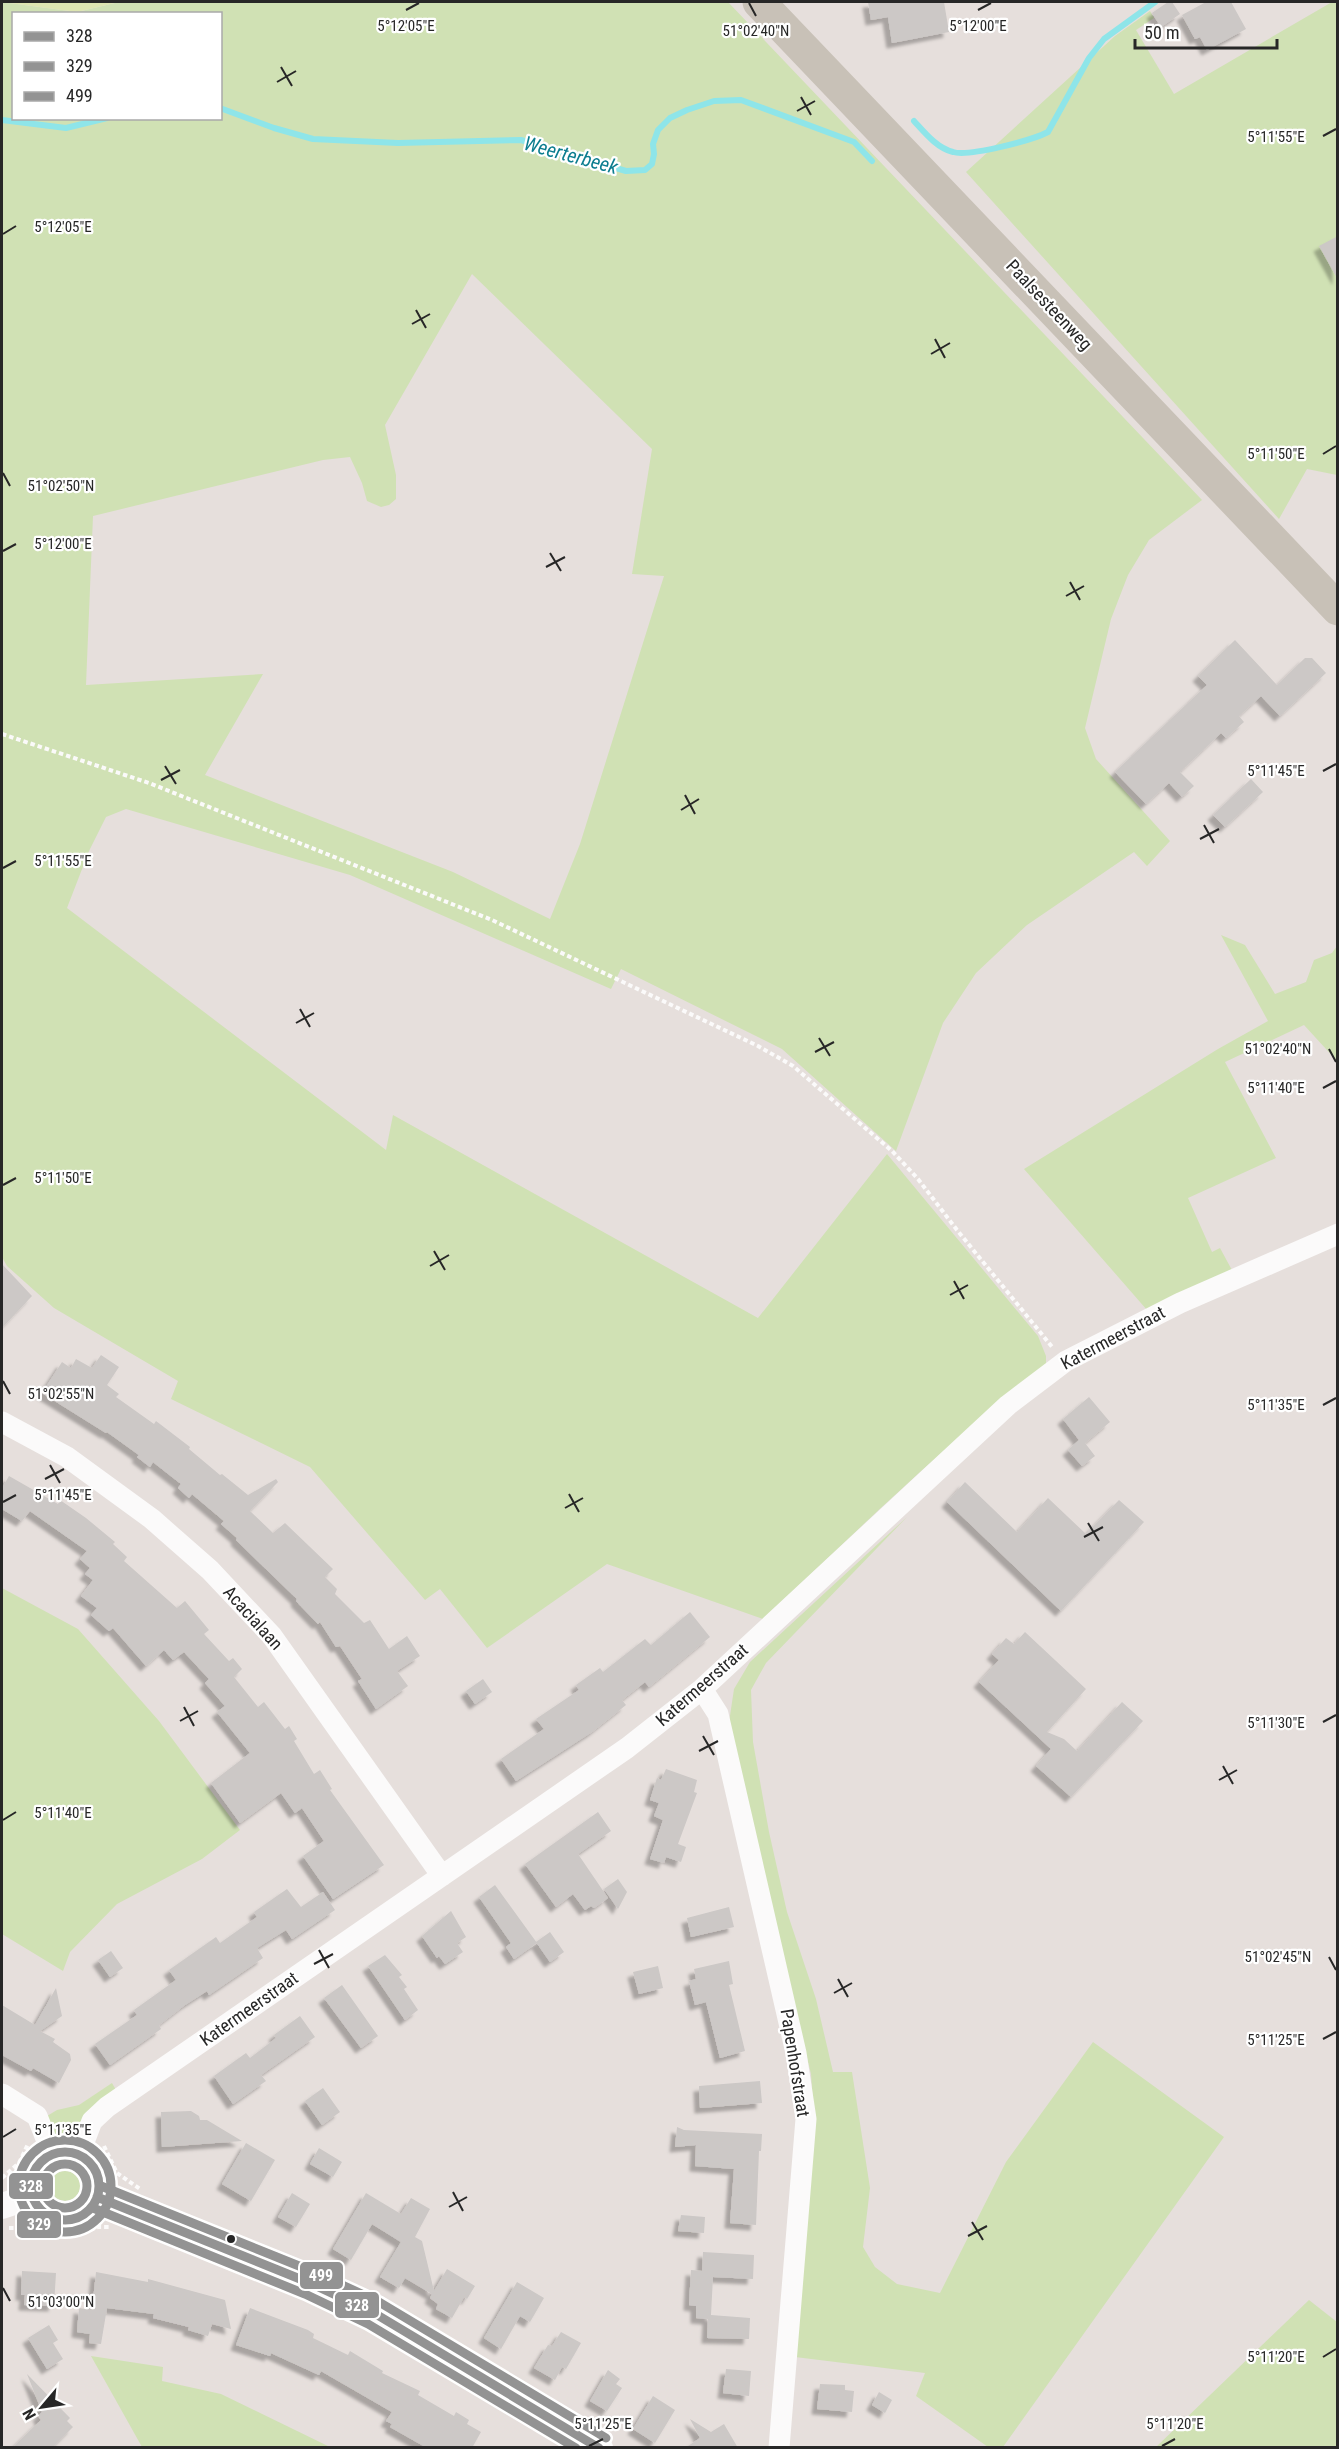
<svg xmlns="http://www.w3.org/2000/svg" width="1339" height="2449" font-family="'Roboto Condensed',sans-serif">
  <style>
    .green { fill: #d0e1b4; fill-rule: evenodd }
    .pitch { fill: #dde5b1 }
    .lines { fill: none; stroke-linecap: round; stroke-linejoin: round }
    .stream { stroke: #8ee5e9; stroke-width: 6 }
    .building { fill: #ccc8c6; filter: url(#shadow) }
    .path { stroke: #fbfafa; stroke-width: 4; stroke-dasharray: 4.5 3; stroke-linecap: butt }
    .minor { stroke: #fbfafa; stroke-width: 21 }
    .tertiary { stroke: #fbfafa; stroke-width: 26 }
    .primary { stroke: #c8c1b7; stroke-width: 33 }
    .bus-1-casing { stroke: #fff; stroke-width: 14 }
    .bus-2-casing { stroke: #fff; stroke-width: 14 }
    .bus-3-casing { stroke: #fff; stroke-width: 14 }
    .bus-1 { stroke: #939393; stroke-width: 9 }
    .bus-2 { stroke: #939393; stroke-width: 9 }
    .bus-3 { stroke: #939393; stroke-width: 9 }
    .ticks { fill: none; stroke: #272727; stroke-width: 2 }
    .bus-dot { fill: #272727; stroke: #fff; stroke-width: 2 }
    .labels { text-anchor: middle; stroke-width: 4.5; stroke-linejoin: round; paint-order: stroke }
    .street-label { font-size: 18px; fill: #272727; stroke: #fff }
    .water-label { font-size: 20px; font-style: italic; fill: #0c7d8f; stroke: #fff }
    .ticks-label { font-size: 15px; text-anchor: middle; fill: #272727; stroke: #fff; stroke-width: 4.5; stroke-linejoin: round; paint-order: stroke }
    .line-badge { stroke: #fff; stroke-width: 2 }
    .badge-label { font-size: 16px; text-anchor: middle; font-weight: bold; fill: #fff }
  </style>
  <defs>
    <filter id="shadow"><feDropShadow dx="-5.5" dy="5.5" stdDeviation="1.5" flood-color="#0004"/></filter>
  </defs>
  <rect width="100%" height="100%" fill="#e6dfdc"/>
  <path class="green" d="M2,2L77,12L119,2H728L1202,500L1149,540L1128,575L1111,619L1085,728L1096,759L1170,841L1147,866L1134,852L1027,925L976,973L943,1023L896,1151L782,1049L621,969L611,989L350,875L126,809L106,817L89,851L67,908L386,1150L393,1115L758,1318L887,1154L1038,1336L1046,1356V1366C946,1443 856,1532 763,1619L607,1564L487,1648L440,1589L425,1600L310,1467L171,1399L178,1381L54,1308L7,1266L2,1257ZM14,14H220V118H14ZM472,274L652,449L632,574L664,576L580,844L550,919L453,872L205,775L263,674L86,685L93,516L323,460L350,457L362,483L367,501L381,507L389,505L396,499V475L385,425Z
    M1332,2H1337V475L1307,469L1279,519L966,172L1115,36L1150,11L1154,18L1136,30L1174,94Z
    M1221,935L1245,945L1275,994L1306,982L1314,960L1332,953L1337,946V1061L1304,1025L1225,1062L1276,1158L1188,1198L1212,1252L1220,1248L1233,1272L1147,1310L1024,1169L1218,1049L1268,1021Z
    M907,1517L766,1663L751,1690L753,1742L769,1832L787,1912L816,1999L833,2072H852L870,2188L863,2247L875,2267L897,2284L940,2293L1006,2162L1093,2042L1224,2137L1003,2447H988L916,2396L925,2373L795,2357L815,2130L811,2074L728,1729L734,1689L750,1662Z
    M2,1588L78,1629L159,1721L240,1830L202,1859L117,1904L70,1952L63,1971L2,1934Z
    M112,2083L116,2090L83,2118L72,2136H56L47,2116L57,2110L79,2105Z
    M50 2186a15 15 0 1 1 30 0a15 15 0 1 1-30 0Z
    M1309,2300L1337,2322V2447H1156Z
    M91,2356L163,2367L162,2381L221,2394L330,2447H142Z"/>
  <path class="pitch" d="M2,2H119L77,12Z"/>
  <g class="lines">
    <path class="stream" d="M220,108L274,128L313,139L398,143L521,140L626,171L645,170L652,164L654,154L653,144L658,130L670,118L687,110L714,101L741,100L854,142L872,161
      M2,120L66,128L107,118
      M914,121C925,133 937,148 953,152C969,157 1033,140 1048,132L1089,58L1104,39L1155,2"/>
  </g>
  <path class="building" d="M868,2H944L949,32L892,43L888,17L871,20Z
    M1168,2H1172L1180,14L1161,27L1152,13Z
    M1206,2H1231L1246,29L1207,50L1200,37L1195,39L1182,15Z
    M1338,236V280L1319,246Z
    M1235,640L1277,685L1305,658H1312L1326,673L1280,716L1261,696L1239,716L1244,722L1226,738L1221,733L1180,772L1194,786L1182,797L1169,783L1146,804L1115,772L1207,685L1198,676Z
    M1251,779L1263,792L1225,827L1213,815Z
    M2,1264L32,1296L2,1328Z
    M101,1355L119,1367L107,1385L119,1394L116,1397L154,1424L156,1421L190,1447L189,1449L220,1475L222,1474L248,1495L276,1479L278,1482L250,1511L273,1533L285,1523L333,1569L325,1577L337,1589L335,1594L364,1623L370,1620L389,1649L407,1636L420,1656L397,1671L408,1686L376,1709L358,1681L362,1679L340,1646L336,1647L320,1622L318,1624L296,1601L297,1599L236,1540L237,1538L221,1524L224,1521L192,1494L189,1498L178,1488L181,1484L153,1462L150,1467L137,1457L139,1455L107,1432L106,1433L42,1393L62,1362L71,1368L76,1359L92,1368Z
    M1089,1397L1110,1422L1085,1443L1095,1456L1082,1466L1068,1450L1079,1440L1063,1419Z
    M9,1476L58,1504L60,1500L86,1518L115,1542L113,1544L127,1557L124,1561L177,1608L185,1601L209,1630L204,1634L229,1661L233,1658L242,1669L234,1677L258,1707L264,1702L285,1729L289,1726L297,1739L294,1741L314,1774L320,1770L332,1789L330,1790L384,1865L333,1899L303,1856L324,1841L302,1808L295,1813L281,1793L240,1823L211,1783L250,1753L217,1712L225,1706L205,1683L209,1679L184,1652L173,1660L164,1650L146,1666L113,1628L109,1631L91,1615L97,1608L81,1596L93,1580L85,1574L90,1568L80,1559L87,1551L30,1511L22,1521L2,1509V1488Z
    M965,1482L1017,1532L1048,1498L1086,1534L1119,1500L1144,1522L1061,1611L947,1502Z
    M690,1612L710,1637L649,1687L645,1682L622,1700L626,1705L592,1732L516,1781L501,1759L544,1729L536,1719L579,1690L576,1685L600,1668L603,1672L645,1639L651,1645Z
    M1025,1632L1086,1689L1047,1732L1064,1739L1077,1751L1122,1702L1143,1721L1071,1797L1036,1766L1051,1749L979,1682L999,1660L992,1654L1006,1638L1014,1644Z
    M483,1679L492,1692L475,1704L466,1691Z
    M666,1769L697,1780L694,1792L697,1793L678,1844L686,1847L681,1862L666,1857L664,1863L650,1859L663,1820L654,1816L659,1803L650,1800L657,1778L661,1780Z
    M598,1812L611,1831L578,1854L608,1898L594,1908L591,1906L585,1910L573,1894L556,1907L525,1864Z
    M618,1879L627,1892L618,1909L604,1889Z
    M495,1885L537,1943L514,1959L506,1947L511,1943L479,1897Z
    M287,1889L301,1907L323,1892L335,1910L292,1939L286,1930L257,1948L263,1958L209,1995L207,1991L185,2005L159,2025L161,2029L110,2065L95,2044L137,2015L134,2010L176,1980L169,1970L216,1937L220,1943L257,1917L254,1912Z
    M729,1907L734,1927L691,1937L687,1918Z
    M451,1911L466,1937L457,1943L463,1952L445,1964L439,1956L437,1958L422,1936Z
    M550,1932L564,1952L550,1962L536,1942Z
    M111,1951L123,1968L110,1977L98,1960Z
    M385,1955L402,1975L399,1977L407,1987L404,1989L418,2010L405,2020L368,1966Z
    M729,1961L733,1984L729,1985L745,2051L720,2058L706,2002L695,2005L689,1981L696,1979L694,1969Z
    M658,1966L663,1988L639,1994L633,1972Z
    M342,1985L378,2036L361,2048L324,1998Z
    M56,1988L62,2016L40,2031L55,2039L53,2042L70,2054L71,2060L59,2083L33,2068L31,2071L2,2055V2005L35,2025Z
    M300,2016L315,2037L261,2075L266,2081L233,2104L214,2076L246,2053L250,2058L276,2038L274,2035Z
    M760,2081L762,2103L700,2108L699,2086Z
    M323,2088L340,2112L322,2125L305,2101Z
    M191,2111L199,2116L200,2120H207L242,2141L162,2147L161,2112Z
    M677,2127L684,2130L762,2134L761,2151H759L756,2225L730,2223L734,2169L695,2166L696,2145L675,2147Z
    M246,2143L275,2160L251,2201L222,2184Z
    M319,2148L342,2162L333,2177L310,2164Z
    M292,2193L310,2204L296,2227L278,2217Z
    M366,2193L401,2214L411,2198L430,2209L415,2237L422,2241L434,2291L447,2269L475,2286L467,2299L464,2297L452,2318L436,2309L438,2304L430,2298L432,2294L405,2278L399,2288L380,2277L401,2242L372,2224L351,2260L333,2249Z
    M681,2215L705,2217L704,2233L678,2231Z
    M703,2252L754,2255L753,2279L713,2277L711,2315L750,2318L749,2339L707,2338L708,2319L696,2318V2306L689,2305L691,2270L702,2271Z
    M22,2271L56,2273L54,2306L24,2305L25,2295H21Z
    M96,2272L148,2282V2279L225,2300L231,2329L212,2324L208,2336L188,2330L189,2327L153,2318L154,2314L107,2308L101,2344L89,2343L90,2334L77,2332L79,2308L92,2310Z
    M517,2282L544,2298L530,2322L520,2316L501,2349L484,2338Z
    M250,2308L308,2330L314,2334L313,2338L348,2355L350,2351L383,2371L382,2373L420,2391L418,2395L454,2416L456,2412L469,2420L467,2424L481,2432L472,2448H427L390,2427L392,2424L386,2421L392,2412L321,2371L319,2375L271,2353L270,2356L236,2345Z
    M49,2325L58,2340L53,2343L63,2359L47,2369L28,2338Z
    M561,2332L581,2343L566,2369L562,2367L555,2380L534,2368L548,2345L552,2346Z
    M726,2369L751,2371L749,2396L723,2393Z
    M608,2370L620,2379L616,2384L622,2388L607,2411L590,2401Z
    M27,2374L70,2418L67,2421L73,2427L52,2448H12L41,2420L38,2416L42,2412Z
    M820,2384L845,2385V2390L854,2391L852,2412L817,2409Z
    M879,2392L892,2400L885,2413L872,2405Z
    M653,2396L675,2410L655,2443L633,2429Z
    M690,2419L711,2432L724,2424L738,2448H685L700,2438Z"/>
  <g class="lines">
    <path class="path" d="M2,734L149,783L492,920L758,1046L793,1066L892,1151L918,1179L957,1230L1053,1348
      M104,2146L117,2173L140,2189
      M2,2178L19,2163L28,2144
      M9,2228H31L64,2236L80,2234L98,2227H110"/>
    <path class="minor" d="M2,1422L67,1457L152,1519L210,1570L272,1636L442,1876
      M702,1689L718,1714L796,2053L806,2119L779,2448
      M2,2094L37,2116L52,2154
      M79,2155L92,2121L107,2107L627,1748L702,1689L1008,1405L1066,1361L1180,1303L1338,1234"/>
    <path class="tertiary" d="M31 2186a34 34 0 1 1 68 0a34 34 0 1 1-68 0Z
      M97,2197L310,2283L374,2313L600,2448
      M2,2206L32,2196"/>
    <path class="primary" d="M759,2L1338,609"/>
    <g class="bus-1-casing">
      <path id="bus-1" d="M31 2186a34 34 0 1 1 68 0a34 34 0 1 1-68 0Z
        M97,2197L310,2283L374,2313L599,2448"/>
    </g>
    <g class="bus-2-casing">
      <path id="bus-2" d="M19 2186a46 46 0 1 1 92 0a46 46 0 1 1-92 0Z
        M93,2208L305,2294L368,2324L576,2448"/>
    </g>
    <g class="bus-3-casing">
      <path id="bus-3" d="M43 2186a22 22 0 1 1 44 0a22 22 0 1 1-44 0Z
        M101,2186L314,2272L379,2302L606,2438"/>
    </g>
    <use href="#bus-1" class="bus-1"/>
    <use href="#bus-2" class="bus-2"/>
    <use href="#bus-3" class="bus-3"/>
  </g>
  <path class="ticks" d="M749,3L756,16M406,10L419,3M978,10L991,3M281,67L292,86M277,82L296,71M801,97L811,115M797,111L815,101M1323,136L1336,129M3,234L16,226M416,310L426,328M412,324L430,314M935,339L945,358M931,354L950,343M1323,454L1336,446M3,473L10,486M3,551L16,544M550,553L561,571M546,567L565,557M1070,582L1080,600M1066,596L1084,586M165,766L176,784M1323,771L1336,764M161,780L180,770M685,795L695,814M681,810L699,799M1204,825L1214,843M1200,839L1219,829M3,868L16,861M300,1009L310,1027M296,1023L314,1013M819,1038L830,1056M1329,1049L1336,1062M815,1052L834,1042M1323,1088L1336,1081M3,1185L16,1178M434,1251L445,1270M430,1266L449,1255M954,1281L964,1299M950,1295L968,1285M3,1381L10,1394M1323,1405L1336,1398M50,1465L60,1483M45,1479L64,1469M569,1494L579,1512M3,1502L16,1495M565,1508L583,1498M1088,1523L1099,1541M1084,1537L1103,1527M184,1707L194,1726M180,1721L198,1711M1323,1722L1336,1715M703,1736L714,1755M699,1751L718,1741M1223,1766L1233,1784M1219,1780L1237,1770M3,1820L16,1812M319,1950L329,1968M1329,1957L1336,1970M314,1964L333,1954M838,1979L848,1997M834,1993L852,1983M1323,2039L1336,2032M3,2137L16,2129M453,2192L463,2211M449,2207L467,2197M972,2222L983,2240M968,2236L987,2226M3,2288L10,2301M1323,2357L1336,2349M589,2446L603,2439M1162,2446L1175,2439"/>
  <circle class="bus-dot" cx="231" cy="2239" r="5"/>
  <g class="labels">
    <g class="street-label">
      <text transform="translate(1049 305) rotate(47)" y="6">Paalsesteenweg</text>
      <text transform="translate(1113 1338) rotate(-28)" y="6">Katermeerstraat</text>
      <text transform="translate(253 1618) rotate(48)" y="6">Acacialaan</text>
      <text transform="translate(702 1685) rotate(-41)" y="6">Katermeerstraat</text>
      <text transform="translate(249 2009) rotate(-35)" y="6">Katermeerstraat</text>
      <text transform="translate(795 2063) rotate(81)" y="6">Papenhofstraat</text>
    </g>
    <g class="water-label">
      <text transform="translate(571 155) rotate(15)" y="7">Weerterbeek</text>
    </g>
  </g>
  <g class="ticks-label">
    <text x="406" y="31">5°12'05"E</text>
    <text x="978" y="31">5°12'00"E</text>
    <text x="756" y="36">51°02'40"N</text>
    <text x="1276" y="142">5°11'55"E</text>
    <text x="63" y="232">5°12'05"E</text>
    <text x="1276" y="459">5°11'50"E</text>
    <text x="61" y="491">51°02'50"N</text>
    <text x="63" y="549">5°12'00"E</text>
    <text x="1276" y="776">5°11'45"E</text>
    <text x="63" y="866">5°11'55"E</text>
    <text x="1278" y="1054">51°02'40"N</text>
    <text x="1276" y="1093">5°11'40"E</text>
    <text x="63" y="1183">5°11'50"E</text>
    <text x="61" y="1399">51°02'55"N</text>
    <text x="1276" y="1410">5°11'35"E</text>
    <text x="63" y="1500">5°11'45"E</text>
    <text x="1276" y="1728">5°11'30"E</text>
    <text x="63" y="1818">5°11'40"E</text>
    <text x="1278" y="1962">51°02'45"N</text>
    <text x="1276" y="2045">5°11'25"E</text>
    <text x="63" y="2135">5°11'35"E</text>
    <text x="61" y="2307">51°03'00"N</text>
    <text x="1276" y="2362">5°11'20"E</text>
    <text x="603" y="2429">5°11'25"E</text>
    <text x="1175" y="2429">5°11'20"E</text>
  </g>
  <g class="line-badge">
    <rect x="8" y="2172" width="46" height="28" rx="6" fill="#939393"/>
    <rect x="16" y="2210" width="46" height="29" rx="6" fill="#939393"/>
    <rect x="299" y="2261" width="45" height="29" rx="6" fill="#939393"/>
    <rect x="334" y="2291" width="46" height="28" rx="6" fill="#939393"/>
  </g>
  <g class="badge-label">
    <text x="31" y="2192">328</text>
    <text x="39" y="2230">329</text>
    <text x="321" y="2281">499</text>
    <text x="357" y="2311">328</text>
  </g>
  <rect width="1339" height="2449" fill="none" stroke="#272727" stroke-width="6"/>
  <rect x="12" y="12" width="210" height="108" fill="#ffffff" stroke="#a9a9a9" stroke-width="1.5"/>
  <rect x="24" y="32" width="30" height="9" fill="#939393" stroke="#a9a9a9" stroke-width="1.5"/>
  <text x="66" y="42" font-size="18" fill="#272727">328</text>
  <rect x="24" y="62" width="30" height="9" fill="#939393" stroke="#a9a9a9" stroke-width="1.5"/>
  <text x="66" y="72" font-size="18" fill="#272727">329</text>
  <rect x="24" y="92" width="30" height="9" fill="#939393" stroke="#a9a9a9" stroke-width="1.5"/>
  <text x="66" y="102" font-size="18" fill="#272727">499</text>
  <g transform="translate(42 2407) rotate(241)" stroke="#ffffff" stroke-width="4.5" paint-order="stroke">
  <path d="M0-4.5L10 22L0 15L-10 22Z" fill="#272727"/>
  <text y="-9" font-size="16" font-weight="bold" text-anchor="middle" fill="#272727">N</text>
  </g>
  <path d="M1135 39v9h142v-9" fill="none" stroke="#272727" stroke-width="3"/>
  <text x="1144" y="39" font-size="18" fill="#272727" stroke="#ffffff" stroke-width="4.5" paint-order="stroke">50 m</text>
</svg>
